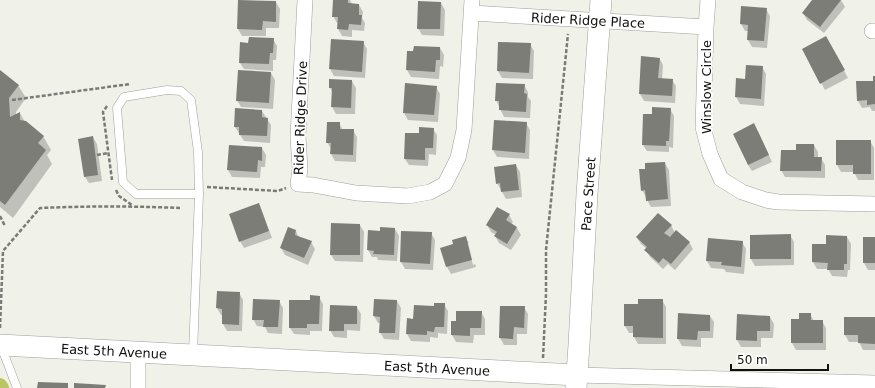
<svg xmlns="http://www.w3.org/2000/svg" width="875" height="388" font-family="'DejaVu Sans',sans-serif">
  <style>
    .shadow { fill: #0003 }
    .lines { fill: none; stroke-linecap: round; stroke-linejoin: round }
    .canal { stroke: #bbc565; stroke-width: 14 }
    .building { fill: #7c7d76 }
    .lane-casing { stroke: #9e9f98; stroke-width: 9 }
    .street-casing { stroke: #9e9f98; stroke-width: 16 }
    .secondary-casing { stroke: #9e9f98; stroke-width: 22 }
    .path { stroke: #7a7b76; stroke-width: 2.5; stroke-dasharray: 4 2; stroke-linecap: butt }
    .lane { stroke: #fff; stroke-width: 8 }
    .street { stroke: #fff; stroke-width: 15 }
    .secondary { stroke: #fff; stroke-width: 21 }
    .labels { text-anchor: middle; stroke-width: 3.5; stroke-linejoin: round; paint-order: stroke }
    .street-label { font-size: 13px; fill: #11110f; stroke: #fff }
  </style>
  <rect width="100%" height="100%" fill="#f0f1e9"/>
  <path class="shadow" d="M334,0H350L352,4L359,5L363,12L362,18L365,23L364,31L352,30V37L342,36L338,29V23H337L333,16Z
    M813,0H841L845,7L824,33L807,20L803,13Z
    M276,2L280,9L279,28H266V36H242L238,29Z
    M441,3L445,10L444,36L422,35L418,28Z
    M766,9L770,16L767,48L752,47L748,40L749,31H745L741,24Z
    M826,37L848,78L825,90L803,49Z
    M273,39L277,46L276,60H273V71L244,69L240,63L249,44Z
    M332,40L363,42L367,49L365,78L334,76L330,69Z
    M499,43L530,44L534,51L533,79L502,78L498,71Z
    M440,48L444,55L443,67L440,66L439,79L411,77L407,70L408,52Z
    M642,57L659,58L663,65L662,79L672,80L676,86L675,103L644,101L640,94Z
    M762,67L766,74L764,106L740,104L736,97L737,79L746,80Z
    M0,71L18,85L26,98L16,112V115L20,113L25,122L43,136L51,150L47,155L52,164L13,218L0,207Z
    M271,73L275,80L273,109L241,107L237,100Z
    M875,77V111H872L870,107L862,108L858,101L874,82Z
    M330,80L352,81L356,88L355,114H336L332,107L333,94L330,88Z
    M524,85L528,92V97L531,101L530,118L504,117L496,100Z
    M436,87L440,94L438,122L408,120L404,113Z
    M670,109L674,116L673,148L669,147V152L647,151L643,145L653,115Z
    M262,111L271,125L270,143L244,141L235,127Z
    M495,121L526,123L530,130L529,159L497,157L493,150Z
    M339,123L343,130H353L357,137L356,162L335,161L331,154V149L327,142Z
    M433,129L437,135L436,155L429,154L428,166L409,165L405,159Z
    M758,131L772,162L752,171L748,165Z
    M93,137L97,144L102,181L89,183L85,177Z
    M837,141H870L874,148V180H858L854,172H841L837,165Z
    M814,145L818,152V158H821L825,165V178L785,177L781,170L797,151Z
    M262,148L266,155L265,167H261L260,178L232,177L228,170Z
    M665,163L669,170L671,206L651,207L647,200L646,197L642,190L646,170Z
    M516,165L520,172L522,197L506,199L497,183Z
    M258,204L262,211L272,238L244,248L240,241Z
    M509,215L513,222L511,224L517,228L521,235L511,250L499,243L495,236L496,235L491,232L487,225Z
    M360,225L364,232L363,262L335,261L331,255Z
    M671,225L675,233L689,242L693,249L675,270L668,264L663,269L650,257L646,250L647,249L641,244L637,238Z
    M395,229L399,236L397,261L378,260L377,257H372L368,250L369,231L381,232Z
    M296,231L299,238L311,242L315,249L308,265L285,255L281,248Z
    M431,233L435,240L433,270L405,269L401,262Z
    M790,235L794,242V265L755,266L751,259Z
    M465,237L469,243H467L473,265L475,264L469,243L476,267L451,274L447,267L455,245Z
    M847,237L851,244L850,270H848L847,277L832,276L828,269H817L813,262L827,245Z
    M875,238V270H868L864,263Z
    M742,242L746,249L744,274L726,272L724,269L711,268L707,261Z
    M239,293L243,300L242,331H227L223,324V315H221L217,308Z
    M319,297L323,304L322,331H310V335L294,334L290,328L311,301Z
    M662,300L666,307V344H638L634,337V333H629L625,326L639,305Z
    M279,301L283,308L282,334L268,333L265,327L257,326L253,319Z
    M397,301L401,308L399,340L384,339L380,332V323H378L374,316Z
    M444,304L448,311L447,334L438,333V338L430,337V342L411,341L407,334L435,307Z
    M357,307L361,314L360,331L347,330V338L334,337L330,330Z
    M501,307H524L528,314L527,334H517V345H504L500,338Z
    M481,312L485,319V335H474L473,343L456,342L452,335V322H457Z
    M810,314L814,321H822L826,328V350H796L792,343L800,320Z
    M710,316L714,322L713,338H701V347L682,346L678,339Z
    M770,317L774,324L773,338H761V347H741L737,340Z
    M875,318V350H863L859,342H849L845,335Z"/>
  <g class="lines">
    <path class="canal" d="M0,385L2,388"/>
  </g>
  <path class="building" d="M238,0L276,1V22L263,21L262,30L237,29Z
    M333,0H348V3L359,4V15H362L361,25L349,24L348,30L337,29L338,17H332Z
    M812,0H841L820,27L802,13Z
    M418,1L441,2L440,29H417Z
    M741,6L767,8L764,41L747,40L748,25L740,24Z
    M826,36L845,70L820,84L802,49Z
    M249,37L274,38L273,53H270L269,64L239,63L240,42L248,43Z
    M331,39L364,41L362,72L329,69Z
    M498,42L531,43L529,73L497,71Z
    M414,46L440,47V60H436L435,72L406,70L407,51H413Z
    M641,56L660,58L658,78L673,79L672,96L639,94Z
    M746,65L763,66L761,99L735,97L736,78L745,79Z
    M0,70L19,85L9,98L10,117L20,112V120L26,121L44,136L38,143L46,150L5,205L0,201Z
    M238,70L271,72L269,103L236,101Z
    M873,76H875V104L867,105V100L857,101L856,81H873Z
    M329,79L352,80L351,108L331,107L332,88H329Z
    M405,83L437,86L434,115L403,113Z
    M496,83L525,84L524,93L527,94L526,112L499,110V101H495Z
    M652,107L671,108L669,141H666V146L642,145L643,114H652Z
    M235,108L262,110V117L268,118L267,136L239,135V127H234Z
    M494,120L527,122L525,153L492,150Z
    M327,122H340V129H354L353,155L330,154L331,143H326Z
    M754,123L769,155L748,165L733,134Z
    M419,127L434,128L433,148H425V160L404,159L405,133H419Z
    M93,136L98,175L84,177L78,139Z
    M836,140H871V174H853V165H836Z
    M796,144H814V157H822L821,171H780L781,150H796Z
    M229,145L262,147V161L258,160L257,172L227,170Z
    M665,162L668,199L646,201L645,190L641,191L639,169H645V163Z
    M516,164L519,190L501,192L500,183L496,184L494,167Z
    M259,203L269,231L239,242L229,214Z
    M497,207L510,214L506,220L517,227L507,244L494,236L497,232L486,225Z
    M658,213L672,225L664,233L670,237L676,230L690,242L671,264L663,258L659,263L644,250L647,247L636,237Z
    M331,223L360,224V255H330Z
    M288,227L296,230L295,235L312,241L304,258L280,248Z
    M380,227L395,228L394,255L373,254L374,251L367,250L368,230L380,231Z
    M401,231L432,232L430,264L400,262Z
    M791,234V259H750V235Z
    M826,235L847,236V264H844V270H827L828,263L812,262V244H826Z
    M466,236L472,260L446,267L440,248L453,244L452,240Z
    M863,237H875V263H863Z
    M708,238L743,241L741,267L721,265L722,262L706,261Z
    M217,291L240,292L239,325L222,324V309L216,308Z
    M310,295L320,296L319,324H307V328H289V300H310Z
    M253,299L280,300L278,327H263L264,320H252Z
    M374,299L397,300L395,333H379L380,317L373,316Z
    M638,299H663V338L633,337V326H624V304H638Z
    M434,303H445L444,327H435L434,332L427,331V335L406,334L407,318L413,319L414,305L434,306Z
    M330,305L357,306V324H344V331H329Z
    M500,306H525L524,328L514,327L513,339L499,338Z
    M456,311H482L481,328H470V336L451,335V321H456Z
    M678,313L710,315V331H698L697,340L677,339Z
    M799,313H811V320H823V343H791V319H799Z
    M737,314L770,316V331H757V341L736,340Z
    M844,317H875V344L858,343V335H844Z
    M38,382L68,383V388H37Z
    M74,383L106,385L105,388H74Z"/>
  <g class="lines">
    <g class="lane-casing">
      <path id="lane" d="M1,346L17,388
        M193,354L199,194L198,152L191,100L181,91L167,90L124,97L117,108L123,182L136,194H199"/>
    </g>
    <g class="street-casing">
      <path id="street" d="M305,0L298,136L300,169L298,184L313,185L356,193L408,196L430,192L445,184L458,158L464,130L472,0
        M708,0L706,27L703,127L710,154L721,179L742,192L766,200L778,202L875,204
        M471,13L706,27
        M872,31H875
        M138,352V388
        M577,375L875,383"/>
    </g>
    <g class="secondary-casing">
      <path id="secondary" d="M0,345L577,375
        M576,388L579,345L587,194L601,0"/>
    </g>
    <path class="path" d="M12,100L130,84
      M107,106L103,112L112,180
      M97,155L108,153
      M207,187L278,191L286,188
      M116,190L119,196L132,205
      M0,216L5,226
      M0,328L3,251L40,208C87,206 133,206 180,208
      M543,358L546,294V250L568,34"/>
    <use href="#lane" class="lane"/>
    <use href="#street" class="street"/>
    <use href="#secondary" class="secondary"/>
  </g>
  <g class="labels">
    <g class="street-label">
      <text transform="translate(588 20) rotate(3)" y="5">Rider Ridge Place</text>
      <text transform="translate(706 87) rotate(-90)" y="5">Winslow Circle</text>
      <text transform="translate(300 118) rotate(-88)" y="5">Rider Ridge Drive</text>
      <text transform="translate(588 194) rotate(-86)" y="5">Pace Street</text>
      <text transform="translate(114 351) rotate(3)" y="5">East 5th Avenue</text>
      <text transform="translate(437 368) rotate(3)" y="5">East 5th Avenue</text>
    </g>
  </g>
  <path d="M731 364v6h97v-6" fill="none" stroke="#11110f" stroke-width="2"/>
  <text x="737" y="364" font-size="12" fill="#11110f" stroke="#ffffff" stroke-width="3" paint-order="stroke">50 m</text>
</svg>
